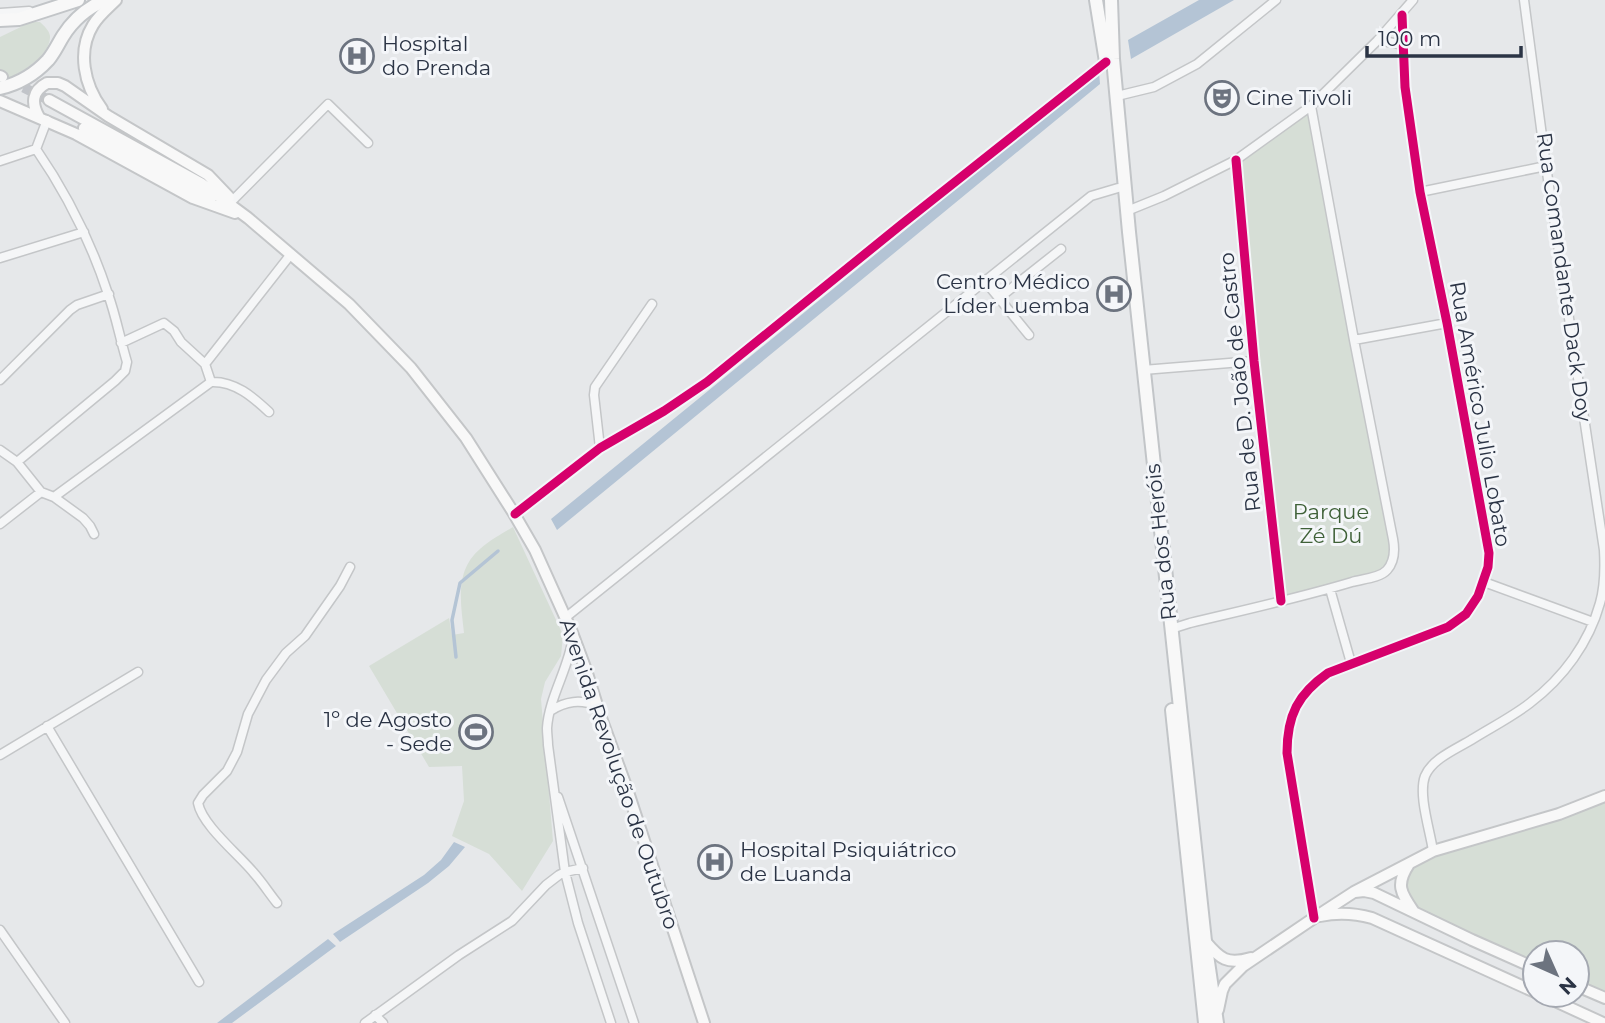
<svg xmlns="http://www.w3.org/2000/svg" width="1605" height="1023" font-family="Montserrat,sans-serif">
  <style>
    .green { fill: #d6ded6 }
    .water { fill: #b4c4d5 }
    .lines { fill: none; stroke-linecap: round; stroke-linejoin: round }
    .stream { stroke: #b4c4d5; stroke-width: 3.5 }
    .secondary-tunnel { stroke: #c1c4c9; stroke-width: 10; stroke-dasharray: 10 5; stroke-linecap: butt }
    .street-casing { stroke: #c4c6c8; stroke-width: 11 }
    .secondary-casing { stroke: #c4c6c8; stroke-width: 14 }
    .primary-casing { stroke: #c2c5c8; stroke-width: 16 }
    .street { stroke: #f5f6f7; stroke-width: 8 }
    .secondary { stroke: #f8f8f8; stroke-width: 10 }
    .primary { stroke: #f8f8f8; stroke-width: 12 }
    .cycleway-casing { stroke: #f4f6f9; stroke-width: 13 }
    .cycleway { stroke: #d6006c; stroke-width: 9 }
    .labels { text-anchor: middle; stroke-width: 6; stroke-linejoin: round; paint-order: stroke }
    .poi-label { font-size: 21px; fill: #2b3445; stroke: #f4f6f9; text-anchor: start }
    .street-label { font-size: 21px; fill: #2b3445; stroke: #f4f6f9 }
    .park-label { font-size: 21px; fill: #3f6138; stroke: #f4f6f9 }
  </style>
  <rect width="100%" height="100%" fill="#e6e8ea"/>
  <path class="green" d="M31,22H40C44,26 49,30 50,36C51,57 16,76 0,82V37Z
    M1311,106L1393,539L1387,570L1281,601L1236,160Z
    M513,527L563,635L561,656L545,682L541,699L553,841L522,891L489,854L452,836L464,801L462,766L429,767L369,666L449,618L452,635L464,633C461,604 454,571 480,549C490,540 502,534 513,527Z
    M1605,796V998L1577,986V953H1535V968L1415,914L1406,900L1402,875L1410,861Z"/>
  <path class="water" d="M1199,0H1234L1131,59L1128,40Z
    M1099,72L1100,84L557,530L551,519Z
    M454,842L465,847L449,866L428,883L340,942L333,934L424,875L441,860Z
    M328,939L336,946L232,1023H217Z"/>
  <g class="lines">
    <path class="stream" d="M456,657L452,620L460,583L498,551"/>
    <path class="secondary-tunnel" d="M10,81L49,100"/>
    <g class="street-casing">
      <path id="street" d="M0,13L29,11
        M1378,40L1404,45
        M1117,96L1154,87L1197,64L1276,0
        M1236,160L1254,361L1281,601
        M0,161L36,149
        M1420,192L1546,166
        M232,201L328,104L368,143
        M1127,211L1164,196L1236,160L1311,106L1378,40L1413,0
        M0,258L84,232
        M985,281L1029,335
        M999,298L1061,249
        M1354,340L1447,323
        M121,343L164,323L174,331L181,342L205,364L211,382
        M205,364L291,254
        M1143,370L1254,361
        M0,380L70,310L77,305L109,294
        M600,448L594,395L595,387L652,304
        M0,450L17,462L41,492L54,497L83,518L90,526L94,534
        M17,462L115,381L125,371L127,362C120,339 116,316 108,294C91,242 67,194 36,149L47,120
        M54,497L211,382C235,381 253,397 269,412
        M515,514L600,448L664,411L707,382L902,224L1106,62
        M0,524L41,492
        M1484,582L1593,622
        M1330,589L1351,663
        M565,618L1091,196L1118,188
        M1171,629L1190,623C1244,610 1299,598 1352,582C1362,579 1380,578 1387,570C1395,561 1395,550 1393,539L1354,340L1311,106
        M573,637C569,668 549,697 547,728C547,734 548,740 548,745L565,872L578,923L611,1023
        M550,711C566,701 580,699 598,706
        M47,726L199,982
        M0,755L138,672
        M558,797L634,1023
        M1433,851C1430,830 1418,795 1425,776C1432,759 1456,749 1471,740C1490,728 1512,717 1530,703C1563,678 1589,643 1600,603C1605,586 1605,568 1604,550L1546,166L1524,0
        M277,903C269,893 262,882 253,872C238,854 202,825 198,803L203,795L227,771L237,752L248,714L266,680L286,653L305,636L340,586L350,567
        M1314,918L1287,753C1287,715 1298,694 1328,673L1448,627L1466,614L1478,596L1488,567L1489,553L1447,323L1420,192L1405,87L1402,15
        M0,930L65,1023
        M375,1015L383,1023
        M365,1023L459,955L512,921L546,885L559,875L565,872L583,868"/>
    </g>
    <g class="secondary-casing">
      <path id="secondary" d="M0,76L2,77
        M49,100L202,184L248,218L349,304L411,368L466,438L513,512L535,550L571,630L586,670L601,718L627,789L704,1023
        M0,101L76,134L193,198L235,213
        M102,109C84,85 77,51 93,25C99,15 108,8 116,0
        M39,117C31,103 32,91 47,83H58L65,86L108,116L208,175L229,197
        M84,128L211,198
        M1409,864C1395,885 1401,893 1414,912
        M1355,892L1364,891L1374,893L1472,940L1535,968
        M1320,916C1339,912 1354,913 1372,918L1535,992
        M1205,941C1220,959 1227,965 1251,958
        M1577,986L1605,998
        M1542,995L1603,1023
        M1218,1010L1222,991L1225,984L1243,966L1314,918L1354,892L1433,851L1559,814L1605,796"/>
    </g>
    <g class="primary-casing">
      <path id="primary" d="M1096,0L1106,62
        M1111,0L1113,59L1129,232L1205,941L1217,1023
        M0,20L19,19L78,0
        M0,88C18,84 35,74 48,60C54,53 58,44 63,36C73,20 87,8 105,0
        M1172,710L1205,1023"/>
    </g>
    <use href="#street" class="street"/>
    <use href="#secondary" class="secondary"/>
    <use href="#primary" class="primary"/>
    <g class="cycleway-casing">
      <path id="cycleway" d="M1236,160L1254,361L1281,601
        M515,514L600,448L664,411L707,382L902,224L1106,62
        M1314,918L1287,753C1287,715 1298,694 1328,673L1448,627L1466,614L1478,596L1488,567L1489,553L1447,323L1420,192L1405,87L1402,15"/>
    </g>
    <use href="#cycleway" class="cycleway"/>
  </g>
  <defs>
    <g id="hospital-ring" transform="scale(1.75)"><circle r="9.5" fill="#f4f6f9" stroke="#6c737f" stroke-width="1.5"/><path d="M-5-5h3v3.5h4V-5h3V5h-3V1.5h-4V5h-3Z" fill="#6c737f"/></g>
    <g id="theatre-ring" transform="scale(1.75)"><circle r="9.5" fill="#f4f6f9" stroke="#6c737f" stroke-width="1.5"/><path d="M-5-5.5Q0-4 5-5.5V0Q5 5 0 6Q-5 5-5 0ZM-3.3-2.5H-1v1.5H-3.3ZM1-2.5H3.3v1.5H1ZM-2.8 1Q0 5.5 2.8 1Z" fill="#6c737f"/></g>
    <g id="stadium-ring" transform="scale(1.75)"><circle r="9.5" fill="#f4f6f9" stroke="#6c737f" stroke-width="1.5"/><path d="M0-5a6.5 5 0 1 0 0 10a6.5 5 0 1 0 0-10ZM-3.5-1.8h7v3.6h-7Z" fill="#6c737f"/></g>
  </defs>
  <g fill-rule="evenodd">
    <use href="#hospital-ring" x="357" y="56"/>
    <use href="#theatre-ring" x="1222" y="98"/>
    <use href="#hospital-ring" x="1114" y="294"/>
    <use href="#stadium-ring" x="476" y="732"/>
    <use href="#hospital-ring" x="715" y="862"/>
  </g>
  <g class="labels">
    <g class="poi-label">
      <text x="382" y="51">Hospital<tspan x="382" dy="24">do Prenda</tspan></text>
      <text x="1246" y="105">Cine Tivoli</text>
      <text x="1090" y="289" text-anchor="end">Centro Médico<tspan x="1090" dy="24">Líder Luemba</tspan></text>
      <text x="452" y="727" text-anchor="end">1º de Agosto<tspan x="452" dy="24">- Sede</tspan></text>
      <text x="740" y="857">Hospital Psiquiátrico<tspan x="740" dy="24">de Luanda</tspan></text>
    </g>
    <g class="street-label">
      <text transform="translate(1564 277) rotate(82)" y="7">Rua Comandante Dack Doy</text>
      <text transform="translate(1240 382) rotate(-96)" y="7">Rua de D. João de Castro</text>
      <text transform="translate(1480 414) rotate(80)" y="7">Rua Américo Julio Lobato</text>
      <text transform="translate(1161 542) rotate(-96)" y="7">Rua dos Heróis</text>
      <text transform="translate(619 774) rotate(71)" y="7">Avenida Revolução de Outubro</text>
    </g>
    <g class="park-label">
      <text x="1331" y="519">Parque<tspan x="1331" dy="24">Zé Dú</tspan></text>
    </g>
  </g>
  <g transform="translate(1556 974) rotate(135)"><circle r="33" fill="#f4f6f9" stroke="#a4a8b1" stroke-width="2"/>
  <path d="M0-5L12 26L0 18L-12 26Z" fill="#6c737f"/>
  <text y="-10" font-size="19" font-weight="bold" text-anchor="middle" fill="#2b3445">N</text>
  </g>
  <path d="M1367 46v10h154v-10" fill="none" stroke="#2b3445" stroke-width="3.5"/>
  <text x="1378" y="46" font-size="21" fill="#2b3445" stroke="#f4f6f9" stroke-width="5" paint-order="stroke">100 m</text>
</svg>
